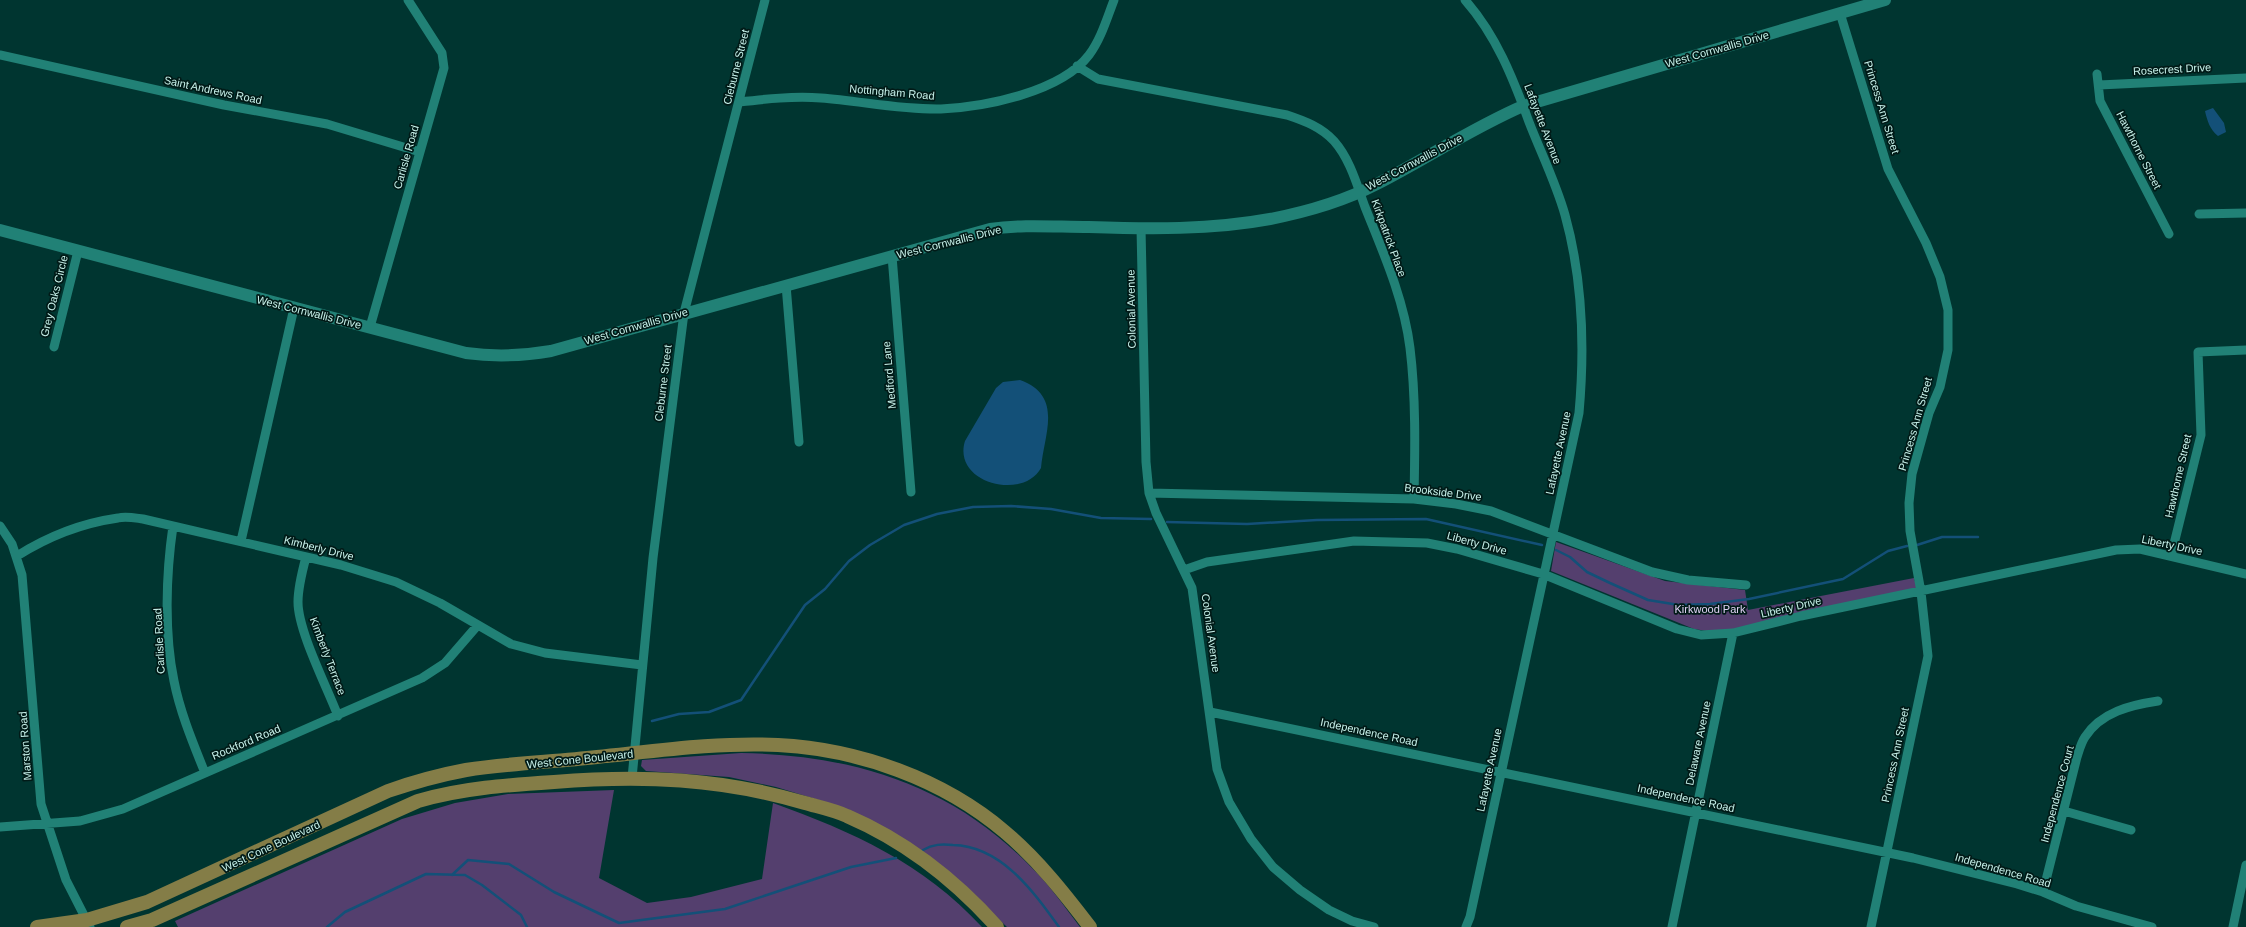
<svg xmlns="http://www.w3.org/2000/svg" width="2246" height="927" font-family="Helvetica,sans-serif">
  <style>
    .green { fill: #543f6e }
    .water { fill: #135078 }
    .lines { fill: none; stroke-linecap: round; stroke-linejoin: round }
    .stream { stroke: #135078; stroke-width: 2.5 }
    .street { stroke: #218176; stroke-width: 9 }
    .secondary { stroke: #218176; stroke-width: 12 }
    .primary { stroke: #847d47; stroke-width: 14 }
    .labels { text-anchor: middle; stroke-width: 3.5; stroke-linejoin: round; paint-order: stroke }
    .street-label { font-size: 11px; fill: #c7f1ea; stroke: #001a17 }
    .park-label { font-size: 11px; fill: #e0d2f4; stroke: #001a17 }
  </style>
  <rect width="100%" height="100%" fill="#003530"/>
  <path class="green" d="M1556,542L1665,581L1745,590L1748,610L1914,578L1917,589L1727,631L1713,632L1694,629L1551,571Z
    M741,753C852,755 950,784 1030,866C1049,884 1064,906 1080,927H1007L951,874L822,801L776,787L729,777L646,771L641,766L642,760Z
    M614,790L599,878L647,903L691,897L762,879L773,803C853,832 923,863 982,927H178L175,921L402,819L455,803L508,794Z"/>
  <path class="water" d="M2213,108L2224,123L2226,132L2218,136C2210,130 2207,120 2205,111Z
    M1020,380C1064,396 1044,434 1041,468C1023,501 952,483 965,441L996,388L1003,382Z"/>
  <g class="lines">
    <path class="stream" d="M1167,522L1247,524L1317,520L1426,519L1542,545
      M1917,545L1942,537H1978
      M1556,550L1570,557L1587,572L1610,583L1648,600L1679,605L1710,604L1749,599L1843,579L1888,551L1907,546
      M652,721L679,714L709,712L741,700L805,605L825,589L849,561L870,545L904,525L937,514L973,507L1011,506L1051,509L1101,518L1151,519
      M923,850C933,844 942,844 953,845C1001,846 1033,891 1059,927
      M452,875L468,860L509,864L554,892L619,923L725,909L851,867L896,858
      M327,927L345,912L426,874L465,875L482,885L521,915L527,927"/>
    <path class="street" d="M1465,0C1496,35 1513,78 1529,122C1541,153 1556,183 1565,215C1583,280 1585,346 1579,413L1470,917L1466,927
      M1840,13L1888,169L1926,243L1940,277L1948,310V350L1940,387L1929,413L1912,474L1909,503L1910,531L1921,592L1928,656L1871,927
      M0,55L224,105L327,124L420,152
      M1077,66L1098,79L1287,115C1305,121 1321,127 1334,141C1350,159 1357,185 1365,207C1383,252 1404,299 1410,348C1416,397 1415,449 1414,499
      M2097,74L2100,101L2169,234
      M2099,85L2246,78
      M739,102C766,99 793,96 821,98C861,101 901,110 941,109C985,107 1061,92 1089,55C1101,39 1107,18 1114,0
      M2199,214L2246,213
      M1141,228L1146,462L1149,493L1156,513L1192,588L1217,769L1229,802L1251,839L1273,867L1300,890L1329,910L1352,921L1374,927
      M892,256L911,492
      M786,285L799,442
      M370,327L444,68L442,53L408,0
      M54,347L78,251
      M1149,493L1414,499L1456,504L1491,511L1652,572L1688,580L1746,585
      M0,526L12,544L22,575L41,804L66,880L90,927
      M173,526C166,574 164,633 174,681C180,712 193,743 205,773
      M241,541L294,308
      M17,556C47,537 83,523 118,518C126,516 135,518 143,519L341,565L396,582L440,603L511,644L545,653L642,665
      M2171,556L2201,435L2198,352L2246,350
      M306,557C302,572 298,587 298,602C298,631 327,687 338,716
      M1184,570L1207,562L1354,541L1427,543L1457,549L1543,574L1677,629L1701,635L1733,633L1801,616L2116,550L2140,549L2246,574
      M1210,712L1913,858L2017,884L2043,892L2076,906L2152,927
      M632,778L653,558L684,313L765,0
      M2064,811L2131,830
      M0,827L80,821L123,809L422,678L445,663L477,626
      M2043,892L2077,757C2079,751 2081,743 2085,737C2101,712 2131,705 2158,701
      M1672,927L1733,633
      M2233,927L2246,865"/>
    <path class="secondary" d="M0,230L466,353C495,357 522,356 551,351L990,229C1023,224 1056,227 1089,227C1149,229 1211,230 1270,219C1306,212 1344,201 1377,184C1426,159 1472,128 1523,106L1885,0"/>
    <path class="primary" d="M37,927L87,920L147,902L388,791C414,782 439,775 466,770C509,763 554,762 597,757C656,751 718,742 778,745C858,749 943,779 1005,832C1038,860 1064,893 1090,927
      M127,927L152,920L418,801C462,788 508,785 554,782C642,775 720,778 805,803C819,807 834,810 847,816C905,841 956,881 997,927"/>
  </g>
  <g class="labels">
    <g class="street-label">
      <text transform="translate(1717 49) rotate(-16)" y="4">West Cornwallis Drive</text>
      <text transform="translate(736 67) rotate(-76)" y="4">Cleburne Street</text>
      <text transform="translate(2172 69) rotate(-3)" y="4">Rosecrest Drive</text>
      <text transform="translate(213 90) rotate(12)" y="4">Saint Andrews Road</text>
      <text transform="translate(892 92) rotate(5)" y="4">Nottingham Road</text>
      <text transform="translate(1882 107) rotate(73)" y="4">Princess Ann Street</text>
      <text transform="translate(1543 124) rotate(69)" y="4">Lafayette Avenue</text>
      <text transform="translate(2139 150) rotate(63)" y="4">Hawthorne Street</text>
      <text transform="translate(406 157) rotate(-74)" y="4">Carlisle Road</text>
      <text transform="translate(1414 162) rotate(-28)" y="4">West Cornwallis Drive</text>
      <text transform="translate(1389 238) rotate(70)" y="4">Kirkpatrick Place</text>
      <text transform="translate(949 242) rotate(-14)" y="4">West Cornwallis Drive</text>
      <text transform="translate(54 296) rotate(-76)" y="4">Grey Oaks Circle</text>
      <text transform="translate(1131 309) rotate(-91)" y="4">Colonial Avenue</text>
      <text transform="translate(309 312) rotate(14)" y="4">West Cornwallis Drive</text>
      <text transform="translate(636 326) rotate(-16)" y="4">West Cornwallis Drive</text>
      <text transform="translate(889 375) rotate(-95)" y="4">Medford Lane</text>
      <text transform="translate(663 383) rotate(-83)" y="4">Cleburne Street</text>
      <text transform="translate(1915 424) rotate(-74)" y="4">Princess Ann Street</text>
      <text transform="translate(1558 453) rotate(-78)" y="4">Lafayette Avenue</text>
      <text transform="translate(2178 476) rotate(-77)" y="4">Hawthorne Street</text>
      <text transform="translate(1443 492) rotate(7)" y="4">Brookside Drive</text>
      <text transform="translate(1477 543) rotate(15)" y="4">Liberty Drive</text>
      <text transform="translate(2172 545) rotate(12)" y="4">Liberty Drive</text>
      <text transform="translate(319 548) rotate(14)" y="4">Kimberly Drive</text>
      <text transform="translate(1791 607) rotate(-13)" y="4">Liberty Drive</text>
      <text transform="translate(1211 633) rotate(82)" y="4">Colonial Avenue</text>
      <text transform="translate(159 641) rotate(-93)" y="4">Carlisle Road</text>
      <text transform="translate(328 656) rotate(69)" y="4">Kimberly Terrace</text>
      <text transform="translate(1369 732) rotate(12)" y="4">Independence Road</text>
      <text transform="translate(246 742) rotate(-23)" y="4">Rockford Road</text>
      <text transform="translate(1698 743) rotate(-78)" y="4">Delaware Avenue</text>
      <text transform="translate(25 746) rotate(-94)" y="4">Marston Road</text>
      <text transform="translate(1895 755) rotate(-78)" y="4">Princess Ann Street</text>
      <text transform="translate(580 759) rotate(-6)" y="4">West Cone Boulevard</text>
      <text transform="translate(1489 770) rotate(-78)" y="4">Lafayette Avenue</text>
      <text transform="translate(2057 794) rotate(-75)" y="4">Independence Court</text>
      <text transform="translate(1686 798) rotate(12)" y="4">Independence Road</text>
      <text transform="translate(271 846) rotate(-25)" y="4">West Cone Boulevard</text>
      <text transform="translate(2003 870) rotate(16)" y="4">Independence Road</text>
    </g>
    <g class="park-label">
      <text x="1710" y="613">Kirkwood Park</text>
    </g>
  </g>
</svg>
